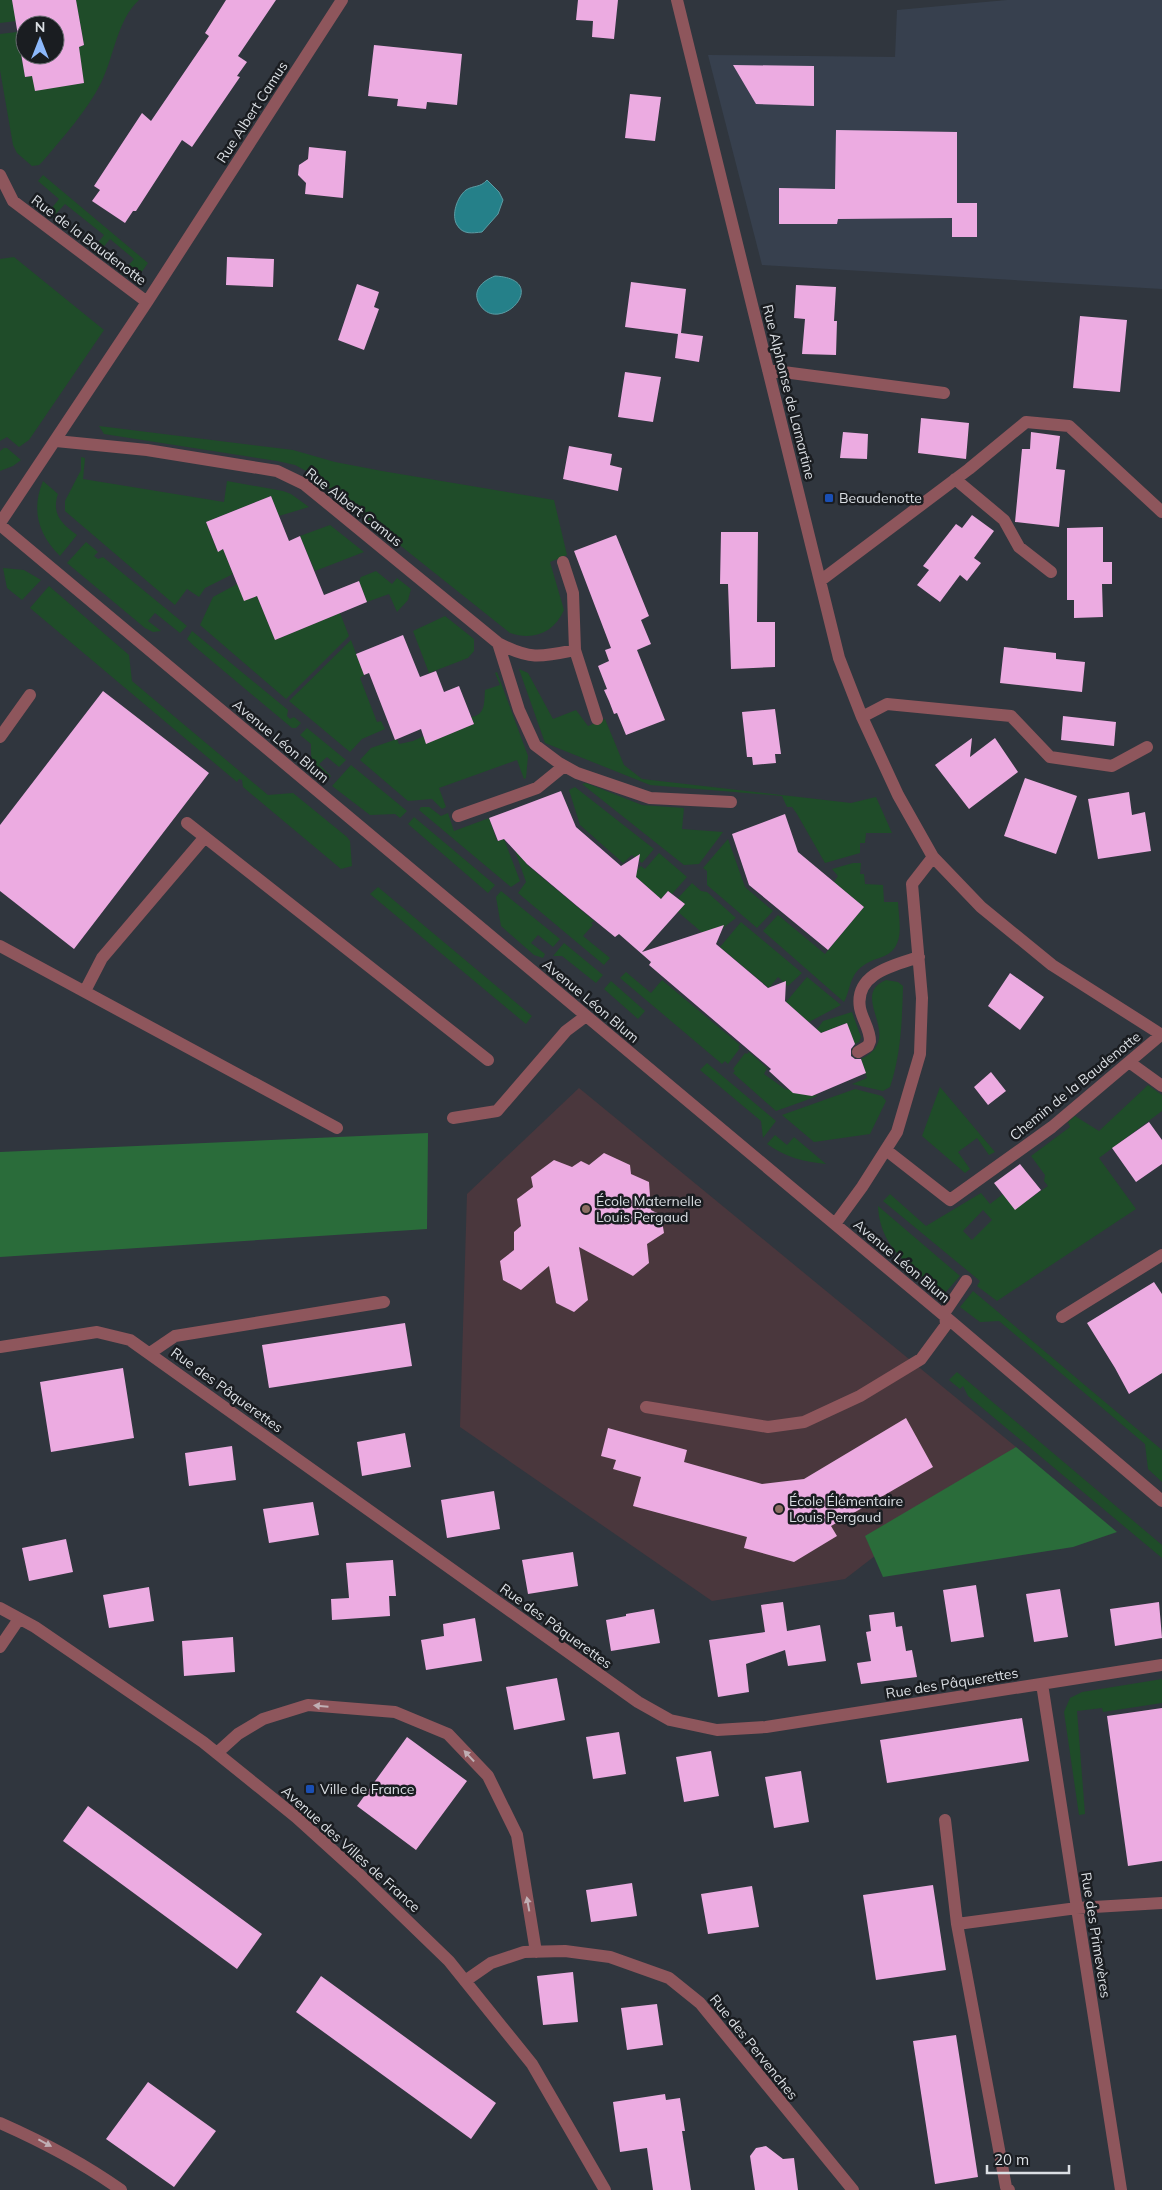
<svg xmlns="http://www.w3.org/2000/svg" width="1162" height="2190" font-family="Mulish,sans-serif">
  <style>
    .built { fill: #37404e }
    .education { fill: #4a373d }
    .green { fill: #1f4c29; fill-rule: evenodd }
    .forest { fill: #2a6c3a }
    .water { fill: #258089; stroke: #5c9ca4 }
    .building { fill: #ecabe1; fill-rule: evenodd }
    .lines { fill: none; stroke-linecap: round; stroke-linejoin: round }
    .minor { stroke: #8e565c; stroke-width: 12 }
    .oneway { fill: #c0afb4 }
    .transit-dot { fill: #1a4fb4; stroke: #1a1d21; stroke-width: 2 }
    .education-dot { fill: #8d6e63; stroke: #1a1d21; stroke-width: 2 }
    .labels { text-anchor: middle; stroke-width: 5; stroke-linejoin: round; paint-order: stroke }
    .street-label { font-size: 14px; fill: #dbdfe4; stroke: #1a1d21 }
    .poi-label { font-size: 14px; fill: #dbdfe4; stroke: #1a1d21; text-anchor: start }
  </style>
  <rect width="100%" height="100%" fill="#30363e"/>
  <path class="built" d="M1007,0H1162V289L762,265L708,55L895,57L897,10Z"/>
  <path class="education" d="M579,1088L1016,1447L845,1579L712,1601L460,1427L467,1194Z"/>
  <path class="green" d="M0,0H12L16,21L0,23Z
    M76,0H139C117,20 114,57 101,83C86,112 64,136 43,161L39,165L32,166L17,153L13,145L0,70V34L17,32L25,77L36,75L64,86L84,83L77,47L84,45Z
    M43,175L148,263L136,280L121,274L134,259L110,239L97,255L92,251L104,235L65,204L52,218L47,214L59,199L38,181Z
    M14,257L104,330L29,440L19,447L7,437L0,441V259Z
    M99,426L293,450L335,462L382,471L554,500L567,555L550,562L564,610C554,633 533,641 510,633L308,472L295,465L277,461L104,434Z
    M4,448H7L21,460L13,466L0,471V451Z
    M81,457L85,458L83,479L224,502L227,481L283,491L291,494L309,507L279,516L271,496L206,522L217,551L223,549L233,574L205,588L199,597L187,589L175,605L65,511V501L81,470Z
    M43,481L58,494C51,514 62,524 77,535L60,556C38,534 31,510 43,481Z
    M330,525L364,552L315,571L300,536Z
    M86,542L98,552L94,556L98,559L103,557L187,626L180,633L155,613L148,621L161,631L153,632L145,628L67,563Z
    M3,568L24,570L41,580L22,600L7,588Z
    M376,571L392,584L397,578L411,589L408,600L397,612L389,594L367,602L359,581L361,577Z
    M237,584L257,596L275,640L340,613L349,636L286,699L200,625L213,597Z
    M49,586L129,655L132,681L268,795L293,793L347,837L350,841L352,866L341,869L243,787L242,780L239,779L237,782L30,608Z
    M445,616L474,639V651L468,658L429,673L413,631Z
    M192,631L288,710L287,716L290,719L294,717L301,723L296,728H292L194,646L187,639Z
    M351,640L364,675L360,678L377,722L381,721L385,729L362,739L350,752L289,701Z
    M519,669L528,673L553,719L576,710L588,726L605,719L624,765L642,779L851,803L876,797L892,833H866L865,843H860V853L825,863L797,814L792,807H787L782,796L650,785L545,743Z
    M497,672L528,756L526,778L524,779L517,760L439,788L446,807L442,809L432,799L408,801L360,760L371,748L397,739L399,744L413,741L424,736L427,743L474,724L471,717C486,715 484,702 485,690L500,685L495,673Z
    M307,728L346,760L339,767L327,757L319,764L331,776L327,781C311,768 311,764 311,744L300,735Z
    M351,765L407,811L400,818L395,814L370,815L332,786Z
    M586,783L642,805L684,808L682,829L723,832L699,864L684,865L582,784Z
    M575,787L654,849L642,863L632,855L623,863L580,825L569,790Z
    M421,807H429L441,816L448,813L454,831L489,818L497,841L504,839L520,881L511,887L419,810Z
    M414,817L495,885L488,893L408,824Z
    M728,839L745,887L773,911L757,928L707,885V871L703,868Z
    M519,846L526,864L594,921L591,923L593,925L583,936L610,958L604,965L518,893L526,882L514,848Z
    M659,853L687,877L672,894L668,891L661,899L633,874L641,866L645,869Z
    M853,863H861L860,874H864L865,884L883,885L884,902H898C899,923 906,948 882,957C873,960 865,963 858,970C849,980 850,991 844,1002L763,931L778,915L825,954L864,907L834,882L838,876L832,869Z
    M692,883L701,891L707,892L736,918L719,931L713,928L705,935L678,912L685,904L678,898Z
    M378,887L532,1016L526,1024L370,894Z
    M501,891L560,939L553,947L538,935L531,943L545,954L543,958L534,955L501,926L496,897Z
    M741,922L802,973L788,986L778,977L769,988L720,947Z
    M564,943L603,975L596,983L562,956H553Z
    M626,972L651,993L662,980L740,1045L738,1047L740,1048L728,1064L725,1061L722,1064L620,978Z
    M807,977L841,1005L809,1022L786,1002Z
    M886,980L898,982L903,986C902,1022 901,1054 890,1087L883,1091L852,1084L867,1078L861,1059C907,1037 847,996 886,980Z
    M611,981L645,1011L638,1019L604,989Z
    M852,1012L861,1037L859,1042L855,1044L846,1023L816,1035L815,1032L823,1021Z
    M749,1052L767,1068L764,1074L785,1089L818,1096L776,1111L733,1073L735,1071L733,1069L745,1053L747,1054Z
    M707,1063L776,1121L763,1138L761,1121L700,1070Z
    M1148,1085L1162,1095V1111L1099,1158L1136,1209L997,1301L977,1286L980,1281L883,1201L890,1194L926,1226L981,1193L990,1204L1003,1194L1015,1209L1048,1186L1044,1181L1045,1175L1031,1156L1070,1127L1068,1122L1075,1116L1099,1131ZM983,1210L992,1220L972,1240L963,1231Z
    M940,1087L995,1152L989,1155L977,1138L958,1152L970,1169L965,1173L922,1136Z
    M855,1089L882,1096L886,1101L870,1134L814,1142L782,1115Z
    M775,1135L787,1145L794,1137L826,1164C804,1162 785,1157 767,1144Z
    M878,1206L960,1276L944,1294C913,1268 880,1250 878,1206Z
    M973,1291L1162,1450V1482L1148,1469L1145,1444L999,1321L980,1322L960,1307Z
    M957,1372L1162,1545V1558L968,1396L963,1386L960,1389L949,1380Z
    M1162,1679V1703L1103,1712L1102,1708L1077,1711L1085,1814L1079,1815L1064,1712L1070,1698L1082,1692Z"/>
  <path class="forest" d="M428,1133L427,1229L0,1257V1152Z
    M1016,1447L1117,1532L1073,1547L883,1577L865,1536Z"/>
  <path class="water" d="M487,180L499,192L503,200L498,214L482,232C472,233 463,235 457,225C451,215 457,197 466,190C474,185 480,188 487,180Z
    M495,276C553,279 500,336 480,305C471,291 482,281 495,276Z"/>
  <path class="building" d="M12,0H76L84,45L79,47L84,83L35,91L32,76L25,77ZM25,25H55V55H25Z
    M226,0H276L238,56L247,62L237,76L240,77L192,147L182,140L136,211H133L125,223L92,201L100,190L94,186L142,113L151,121L209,36L205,33Z
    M578,0H618L614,39L592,37L593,21L576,20Z
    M374,45L462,54L457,105L427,102L426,109L397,106L398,99L368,96Z
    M733,65L814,66V106L756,104Z
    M630,94L661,97L655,141L625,138Z
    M836,130L957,132V203H977V237H952V218L838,219L837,224H779V188L835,189Z
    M309,147L346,151L343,198L305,194L306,183L298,175L299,165L308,159Z
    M227,257L274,259L273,287L226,285Z
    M631,282L686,289L681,333L703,336L699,362L675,358L678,334L625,327Z
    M357,284L379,292L374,307L379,309L364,350L338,340Z
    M796,285L836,287L834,321H837L836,355L802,354L805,319L794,318Z
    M1080,316L1127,320L1120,392L1073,388Z
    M625,372L661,377L653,422L618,417Z
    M921,418L969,423L966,459L918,453Z
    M843,432L868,434L867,459L840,458Z
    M1031,432L1060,436L1056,469L1065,470L1059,527L1015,522L1022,449H1030Z
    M569,446L612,454L610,465L622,468L618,491L563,479Z
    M271,496L289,541L300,536L324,595L359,581L367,602L275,640L257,596L244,601L223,549L218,552L206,522Z
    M972,515L994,531L974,558L981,563L967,581L960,575L940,602L917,585L929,570L923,566L956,524L962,528Z
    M1103,527V562H1112V584H1102L1103,617L1074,618V600H1067V528Z
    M721,532H758L757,622H775V667L731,669L728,584H720Z
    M616,535L649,616L641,620L651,644L637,650L665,720L626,735L617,713L614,714L609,701L604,690L607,689L598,666L609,661L605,650L611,648L574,551Z
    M403,635L420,677L436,671L444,692L459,686L474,724L426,744L421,729L395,740L369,673L364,675L356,654Z
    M1004,647L1056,653V659L1085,662L1082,692L1000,683Z
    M103,691L209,773L74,949L0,891V825Z
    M775,709L781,754H775L776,763L753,765L752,757H747L742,712Z
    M1063,716L1116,722L1114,746L1061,740Z
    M972,738L970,757L995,738L1018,772L969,809L935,765Z
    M1025,778L1077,796L1056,854L1004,836Z
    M561,791L576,827L621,866L640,854L636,877L661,899L668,891L685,904L642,952L724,925L716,944L768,988L786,981L785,1001L821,1033L847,1023L855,1044L851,1049V1056L855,1059H861L866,1073L812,1096L793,1093L769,1071L771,1069L649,965L651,962L619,934L615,937L577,906L527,864L504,839L498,841L489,818Z
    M1129,792L1132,815L1145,812L1151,851L1098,859L1088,799Z
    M785,814L798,852L864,907L828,950L749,885L732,834Z
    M1010,973L1044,997L1020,1030L988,1006Z
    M991,1072L1006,1091L988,1105L974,1087Z
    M1149,1122L1162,1140V1164L1136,1182L1112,1148Z
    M604,1153L630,1165L631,1174L649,1182L651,1210L661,1215L664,1233L647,1244L649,1263L633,1276L579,1247L588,1300L574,1312L556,1303L549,1266L521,1290L503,1280L500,1261L514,1250V1232L521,1226L517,1199L533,1187L531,1177L554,1160L572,1167L581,1161L589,1165Z
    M1020,1164L1041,1190L1015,1210L994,1183Z
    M1154,1282L1162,1294V1373L1129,1394L1115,1368L1087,1323Z
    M405,1323L412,1366L269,1388L262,1345Z
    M123,1368L134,1438L51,1452L40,1382Z
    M906,1418L933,1467L831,1526L837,1536L794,1562L744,1548L747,1537L633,1506L641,1477L613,1469L616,1460L601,1456L608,1428L687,1450L684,1462L762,1484L804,1479Z
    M405,1433L411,1467L362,1476L357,1442Z
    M232,1446L236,1480L189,1486L185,1453Z
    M494,1491L500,1529L447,1538L441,1500Z
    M313,1502L319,1535L269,1543L263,1509Z
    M66,1539L73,1572L29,1581L22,1548Z
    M573,1552L578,1586L528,1594L522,1560Z
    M393,1560L396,1596H389L390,1616L332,1620L331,1599L349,1598L346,1563Z
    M976,1585L984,1637L951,1642L943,1590Z
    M149,1587L154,1621L109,1628L103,1595Z
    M1060,1589L1068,1637L1034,1642L1026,1594Z
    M783,1602L787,1631L820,1625L826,1661L788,1666L785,1650L746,1664L749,1692L718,1697L709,1640L765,1632L761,1605Z
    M1159,1602L1162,1638L1115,1646L1110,1609Z
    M654,1609L660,1643L611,1651L606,1620L626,1616V1614Z
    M894,1612L896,1627L902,1626L906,1651L912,1650L917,1677L861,1684L857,1663L871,1661L866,1632L871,1631L869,1615Z
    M475,1618L482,1661L426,1670L421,1640L444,1636L443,1624Z
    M233,1637L235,1672L184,1676L182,1641Z
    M557,1678L565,1720L514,1730L506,1687Z
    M1162,1708V1861L1128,1866L1107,1716Z
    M1022,1718L1029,1761L887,1783L880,1740Z
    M619,1732L626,1774L593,1779L586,1737Z
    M407,1737L467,1781L416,1850L357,1806Z
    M711,1751L719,1796L684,1802L676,1757Z
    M801,1771L809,1822L774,1828L765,1777Z
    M88,1806L262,1934L237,1969L63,1841Z
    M632,1883L637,1916L591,1922L586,1890Z
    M933,1885L946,1970L876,1980L863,1895Z
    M752,1886L759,1927L708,1934L701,1894Z
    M573,1972L578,2022L543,2025L537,1976Z
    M321,1976L496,2103L471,2139L296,2012Z
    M657,2004L663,2045L627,2050L621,2008Z
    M956,2035L978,2177L935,2184L913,2041Z
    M148,2082L216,2131L174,2187L106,2139Z
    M665,2094L666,2100L680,2098L685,2131H682L691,2190H653L647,2148L620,2152L613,2102Z
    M766,2146L783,2159L794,2158L798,2190H755L750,2156L756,2148Z"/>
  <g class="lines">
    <path class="minor" d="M677,0L839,658L862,717L898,795L933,857L981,907L1052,965L1162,1035
      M0,175L13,201L147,302
      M768,370L944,393
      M56,441L147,450L277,471L304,484L498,643C530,660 541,657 575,650
      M955,479L1004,520L1019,547L1051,572
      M0,523L147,302L342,0
      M0,525L953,1323L1162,1501
      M563,562L573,593L575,650L597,719
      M820,581L969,469L1026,422L1069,426L1162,512
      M498,643L519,710L535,745L559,763L577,773L650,798L731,802
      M862,717L887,704L1011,716L1050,757L1112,766L1147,747
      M0,737L30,695
      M458,816L537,788L564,766
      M187,823L488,1060
      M0,946L337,1128
      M85,991L102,958L205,837
      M858,1052L868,1046L870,1041C870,1029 862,1019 860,1008C854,973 895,965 919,957
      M1129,1062L1162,1086
      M453,1118L497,1111L566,1031L586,1016
      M886,1150L950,1200L1052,1127L1162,1034
      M835,1224L862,1187L897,1132L920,1054L922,998L912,884L933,857
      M1062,1317L1162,1255
      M0,1347L97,1332L130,1340L638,1702L670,1720L717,1730L766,1727L1162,1665
      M150,1353L175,1336L384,1302
      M646,1407L768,1427L804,1422L860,1396L921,1359L946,1325L945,1312L966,1281
      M0,1608L35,1627L203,1742L296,1817L359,1874L449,1961L532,2064L605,2190
      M0,1647L19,1619
      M1042,1684L1121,2190
      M217,1753L238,1734L263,1719L308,1705L395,1712L448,1734L488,1776L517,1835L536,1952
      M945,1820L957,1924L1077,1908L1162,1903
      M957,1924L1006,2187L1009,2190
      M465,1981L491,1963L524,1952L565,1951L610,1957L669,1978L700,2003L853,2190
      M0,2123C43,2142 83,2163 121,2190"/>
  </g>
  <defs><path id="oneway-solid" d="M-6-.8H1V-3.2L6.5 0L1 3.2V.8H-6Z" transform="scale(1.25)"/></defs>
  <g class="oneway">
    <use href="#oneway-solid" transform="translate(321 1706) rotate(-175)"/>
    <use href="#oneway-solid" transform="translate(469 1756) rotate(-133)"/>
    <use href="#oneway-solid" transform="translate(528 1904) rotate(-100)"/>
    <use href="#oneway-solid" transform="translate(45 2143) rotate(28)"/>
  </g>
  <g class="transit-dot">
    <rect x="824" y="493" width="10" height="10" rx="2.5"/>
    <rect x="305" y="1784" width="10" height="10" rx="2.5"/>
  </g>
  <g class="education-dot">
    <circle cx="586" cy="1209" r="5"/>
    <circle cx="779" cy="1509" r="5"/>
  </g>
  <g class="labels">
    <g class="street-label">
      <text transform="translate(252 112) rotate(-57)" y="5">Rue Albert Camus</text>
      <text transform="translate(89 240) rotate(37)" y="5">Rue de la Baudenotte</text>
      <text transform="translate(789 392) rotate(76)" y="5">Rue Alphonse de Lamartine</text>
      <text transform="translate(354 507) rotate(38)" y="5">Rue Albert Camus</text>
      <text transform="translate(281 741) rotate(40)" y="5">Avenue Léon Blum</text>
      <text transform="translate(591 1001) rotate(40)" y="5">Avenue Léon Blum</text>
      <text transform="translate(1075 1086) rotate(-39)" y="5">Chemin de la Baudenotte</text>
      <text transform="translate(902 1261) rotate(40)" y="5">Avenue Léon Blum</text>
      <text transform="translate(227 1390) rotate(36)" y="5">Rue des Pâquerettes</text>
      <text transform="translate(556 1626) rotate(36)" y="5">Rue des Pâquerettes</text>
      <text transform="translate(952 1683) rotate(-9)" y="5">Rue des Pâquerettes</text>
      <text transform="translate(351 1849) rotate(42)" y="5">Avenue des Villes de France</text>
      <text transform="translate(1096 1935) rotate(81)" y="5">Rue des Primevères</text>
      <text transform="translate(754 2047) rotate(51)" y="5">Rue des Pervenches</text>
    </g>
    <g class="poi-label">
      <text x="839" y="503">Beaudenotte</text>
      <text x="596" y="1206">École Maternelle<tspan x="596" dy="16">Louis Pergaud</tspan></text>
      <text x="789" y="1506">École Élémentaire<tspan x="789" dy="16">Louis Pergaud</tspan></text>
      <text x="320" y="1794">Ville de France</text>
    </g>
  </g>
  <g transform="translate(40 40)"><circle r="24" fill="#1a1d21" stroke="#676b6f"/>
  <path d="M0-4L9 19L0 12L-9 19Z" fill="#8db9fc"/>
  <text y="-8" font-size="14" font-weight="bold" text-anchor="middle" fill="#dbdfe4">N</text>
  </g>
  <path d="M987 2165v8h82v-8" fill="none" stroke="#dbdfe4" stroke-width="2.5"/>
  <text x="994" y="2165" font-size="15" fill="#dbdfe4" stroke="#1a1d21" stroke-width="4" paint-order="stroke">20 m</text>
</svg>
